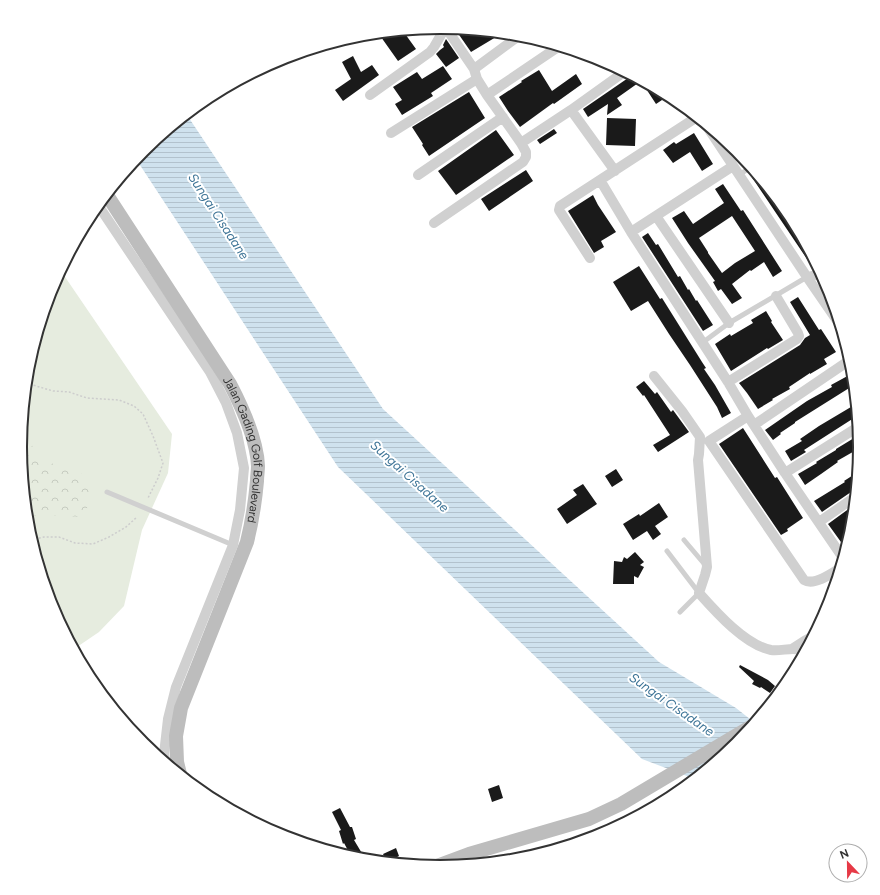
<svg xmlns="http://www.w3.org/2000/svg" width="880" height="895" font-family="Figtree,sans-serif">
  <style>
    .green { fill: #e6ecdf }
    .forest { fill: url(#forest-crowns) }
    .water { fill: url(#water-rules) }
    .building { fill: #1a1a1a; fill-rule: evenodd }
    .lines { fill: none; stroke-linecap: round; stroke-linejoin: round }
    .path { stroke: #cdcdcd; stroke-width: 1.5; stroke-dasharray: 2 2; stroke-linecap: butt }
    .service { stroke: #d0d0d0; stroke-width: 5 }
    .minor { stroke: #d0d0d0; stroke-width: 10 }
    .secondary { stroke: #bdbdbd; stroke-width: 14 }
    .labels { text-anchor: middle; stroke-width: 4; stroke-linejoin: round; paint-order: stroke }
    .street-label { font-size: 12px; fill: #333; stroke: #fff }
    .water-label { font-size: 13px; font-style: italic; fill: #3f7597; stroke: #fff }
    .rim { fill: none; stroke: #333; stroke-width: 2 }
  </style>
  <defs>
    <pattern id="forest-crowns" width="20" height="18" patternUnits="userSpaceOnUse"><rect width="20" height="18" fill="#e6ecdf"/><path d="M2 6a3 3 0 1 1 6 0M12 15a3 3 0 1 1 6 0" fill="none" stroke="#c6cbc0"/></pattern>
    <pattern id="water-rules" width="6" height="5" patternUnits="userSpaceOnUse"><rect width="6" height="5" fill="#cfe2ee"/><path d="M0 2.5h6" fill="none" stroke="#b2c2cd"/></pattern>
  </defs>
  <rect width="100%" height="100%" fill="#fff"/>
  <path class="green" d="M61,271L172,434L168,473L142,530L124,606L99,632L74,649L52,608L28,529L20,447L28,365L52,287Z"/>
  <path class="forest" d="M22,426L39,459L91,477L86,517L40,515L27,518L20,447Z"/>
  <path class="water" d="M187,115L383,409L659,662L736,708L755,723L737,745L695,779L642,759L338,467L136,159L143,150Z"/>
  <path class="building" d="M455,29L493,33L496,37L471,52Z
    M403,31L416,49L398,61L381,37L386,33Z
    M446,39L459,58L446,67L436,54L440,50L444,47L443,45Z
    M353,56L361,72L372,65L379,75L343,101L335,90L351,79L342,62Z
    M443,66L452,79L431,93L433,96L402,115L395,104L402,100L393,87L417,72L422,79Z
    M539,70L552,91L576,74L582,84L554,104L553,103L520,127L508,111L499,97L522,82L521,81Z
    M631,76L668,96L656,104L641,81L617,98L622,105L607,115L608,104L588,117L583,109Z
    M469,92L485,118L429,156L422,145L423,144L412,127Z
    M607,118L636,119L635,146L606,145Z
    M554,129L557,133L540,144L537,140Z
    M496,130L514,155L456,195L438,171Z
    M694,133L713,164L702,171L690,152L673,163L663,150L674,142L676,144Z
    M526,170L533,181L489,211L481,199Z
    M753,170L789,214L815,262L811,265L749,173Z
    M723,184L741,211L743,210L782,271L773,277L764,262L751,271L750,270L732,284L742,298L732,304L721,289L718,291L713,282L715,281L688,243L672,218L684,211L693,224L724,203L715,189ZM732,216L755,251L735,263L722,273L708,253V252L699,238Z
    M593,195L598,205L616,232L601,241L604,247L594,253L568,211Z
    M648,233L656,245L658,244L678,277L680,276L688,290L689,289L696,301L697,300L713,325L703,331L642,237Z
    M639,266L660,299L662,298L702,362L706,368L704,369L715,385L731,413L722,418L717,407L690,365L669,334L648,301L631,311L613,282Z
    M798,297L819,330L821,329L836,352L824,359L827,364L810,374V373L789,387L790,389L772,399L773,400L758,409L747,393L739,383L800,345L805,338L810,335L790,302Z
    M766,311L772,321L771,322L783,340L768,349L767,348L731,371L715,344L730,334L731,336L753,323L751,320Z
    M853,373L854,385L795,422V423L780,433L781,434L773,440L765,430L807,401L832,387L831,385Z
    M644,381L655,394L657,392L671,412L673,410L689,432L658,452L653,445L670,435L644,395L643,396L636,387Z
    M856,404L857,416L804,450L806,452L791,461L785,451L802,441L800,439L819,426Z
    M743,428L775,478L777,477L803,518L787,529L788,531L781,535L719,444Z
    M859,435L860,447L857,448L858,449L837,461L838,462L821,474L805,485L798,474L817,463L816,462L836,450V449Z
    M616,469L623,480L612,487L605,476Z
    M858,472L856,491L851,492L822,512L814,501L845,482L844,481Z
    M583,484L597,504L567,524L557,509L577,495L573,490Z
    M659,503L668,517L655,526L661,534L653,540L647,531L633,540L623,524L639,514L640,516Z
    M854,505L852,530L846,549L828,524Z
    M635,552L644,562L640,565L644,567L638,578L634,576V584H613L614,561L622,562L624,557L627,559Z
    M740,665L768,680L775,686L770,693L761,687L760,688L752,684L754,681L739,667Z
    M499,785L503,798L492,802L488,789Z
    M340,808L350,827H352L356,839L354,840L366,860L352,858L344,843L343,844L339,831L341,830L332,812Z
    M396,848L399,856L387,862L383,854Z"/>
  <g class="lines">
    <path class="path" d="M26,383L53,391L69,392L87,398L119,400L134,406L143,414L153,436L163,463L158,478L148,498
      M31,540L44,537H59L75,543L93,544L109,537L126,527L137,517"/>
    <path class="service" d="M739,175L751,167
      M702,343L729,323L807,277
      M107,492L233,545
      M684,540L706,566
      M667,551L699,593L680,612"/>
    <path class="minor" d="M474,69L520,35
      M370,95L430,52L434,47L445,28
      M487,95L558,47
      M571,110L615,171
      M697,117L600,180L631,232L728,382L748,416L785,473L843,558
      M706,125L807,277L840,325
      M391,133L477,79
      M521,143L571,110L624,72
      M418,175L503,117
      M98,205L210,372L226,403L237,433L244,468L240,510L233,545L176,687L168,719L164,754L165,762
      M656,216L729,323
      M434,223L523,162L526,157V152L521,143L487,95L477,79L474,69L446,28
      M631,232L733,166
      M590,258L559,210L560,206L600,180
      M807,277L813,276L820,273
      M654,376L682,411L700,437L699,454L698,460L707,567L705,575L699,593C716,612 745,645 771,650C778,651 786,649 793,649C797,649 801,650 805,651
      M728,382L797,339L799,336L798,333L776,296
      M748,416L709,441L804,580C814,586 831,574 840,568
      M754,425L850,360
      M785,473L858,427
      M819,522L855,497
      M792,649L806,640L813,636"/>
    <g class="secondary">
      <path id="s1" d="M107,195L230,384C242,407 257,439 258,466C258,471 257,476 257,481C255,503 252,522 247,542L181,708L176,736L177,762L180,774"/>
      <path d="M434,867L469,854L589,819L621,804L752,726"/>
    </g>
  </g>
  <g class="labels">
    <g class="street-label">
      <text dy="4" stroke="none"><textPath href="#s1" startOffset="294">Jalan Gading Golf Boulevard</textPath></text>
    </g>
    <g class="water-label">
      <text transform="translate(219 216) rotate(57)" y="5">Sungai Cisadane</text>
      <text transform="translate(410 476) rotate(42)" y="5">Sungai Cisadane</text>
      <text transform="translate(672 704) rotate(35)" y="5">Sungai Cisadane</text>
    </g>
  </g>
  <path d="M0 0H880V895H0ZM27 447a413 413 0 1 1 826 0a413 413 0 1 1-826 0Z" fill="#fff" fill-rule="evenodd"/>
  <path class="rim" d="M27 447a413 413 0 1 1 826 0a413 413 0 1 1-826 0Z"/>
  <g transform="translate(848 863) rotate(338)"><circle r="19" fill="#ffffff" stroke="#adadad"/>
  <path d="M0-3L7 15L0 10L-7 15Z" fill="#e63946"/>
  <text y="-6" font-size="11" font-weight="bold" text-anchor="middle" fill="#333333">N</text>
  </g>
</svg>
